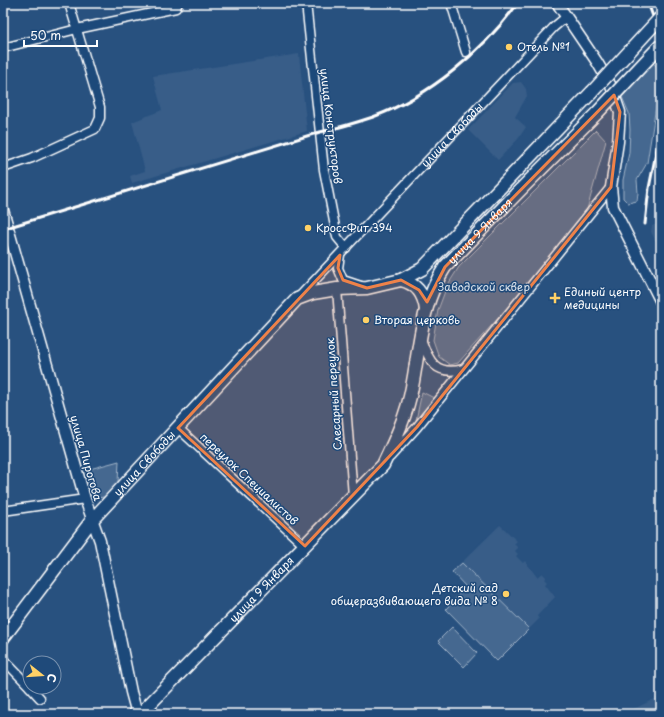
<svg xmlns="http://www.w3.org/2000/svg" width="664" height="717" font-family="'Playpen Sans',sans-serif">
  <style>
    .built { fill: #375d88 }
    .green { fill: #446890; stroke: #a2b4c8 }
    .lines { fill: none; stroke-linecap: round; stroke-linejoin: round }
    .minor-casing { stroke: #fff; stroke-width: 11 }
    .tertiary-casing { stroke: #fff; stroke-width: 13 }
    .secondary-casing { stroke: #fff; stroke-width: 15 }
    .minor { stroke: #1f4a7a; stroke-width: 8 }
    .tertiary { stroke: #1f4a7a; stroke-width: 10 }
    .secondary { stroke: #1f4a7a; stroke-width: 12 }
    .rail { stroke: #fff; stroke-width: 3 }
    .secondary-bridge-casing { stroke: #fff; stroke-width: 15; stroke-linecap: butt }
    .secondary-bridge { stroke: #1f4a7a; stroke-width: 12 }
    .marked { fill: #ee8249; fill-opacity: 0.2; stroke: #ee8249; stroke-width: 3; stroke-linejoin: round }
    .poi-dot { fill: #ffd166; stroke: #1f4a7a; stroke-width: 1.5 }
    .labels { text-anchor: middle; stroke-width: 3; stroke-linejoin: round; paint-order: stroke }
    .poi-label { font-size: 11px; fill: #fff; stroke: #1f4a7a; text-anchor: start }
    .street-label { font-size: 11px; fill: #fff; stroke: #1f4a7a }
    .park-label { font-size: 11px; fill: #dae1e9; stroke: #1f4a7a }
  </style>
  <rect width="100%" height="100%" fill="#28517f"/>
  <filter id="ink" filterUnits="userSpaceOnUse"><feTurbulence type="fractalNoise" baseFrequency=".025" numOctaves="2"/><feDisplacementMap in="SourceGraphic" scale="8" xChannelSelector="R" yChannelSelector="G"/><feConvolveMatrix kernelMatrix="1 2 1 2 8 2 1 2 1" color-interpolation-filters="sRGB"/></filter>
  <g filter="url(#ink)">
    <path class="built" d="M299,54L307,131L132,183L130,176L145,171L132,122L162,110L153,76Z
      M521,82L526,89L527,96L515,117L526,127L518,139L498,160L468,130L513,83Z
      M661,222V251L651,232L652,226Z
      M500,525L517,541L514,544L518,548L515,551L518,554L516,556L523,563L525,561L537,577L542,573L546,577L544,579L547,582L545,584L555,597L537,616L539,619L497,661L446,609L466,587L452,572Z
      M661,696V714H623Z"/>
    <path class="green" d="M653,63L659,68V87L647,163L637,180L638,193L637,201L628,203L623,198V180L629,153L630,130L629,113L622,97Z
      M596,130L606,141L586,213L567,241L458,363L450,365L439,357L433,340L438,310L447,286L459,267Z
      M422,392L434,398L416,420Z
      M119,461L118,483L104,497L97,498L91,493L86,470Z
      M462,563L529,629L497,661L446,609L466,587L452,572Z
      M452,627L477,653L464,667L438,641Z"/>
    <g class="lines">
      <g class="minor-casing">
        <g id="minor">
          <path d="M306,3L324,170L337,237L346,248"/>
          <path d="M451,3L466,52"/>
          <path d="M3,48L77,29L176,8L178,3"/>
          <path d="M3,168L32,158L95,129L100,118V107L69,3"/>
          <path d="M340,255L338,268L343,280L361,286"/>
          <path d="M337,289L353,496"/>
          <path id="s1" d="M299,297L554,27L566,17"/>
          <path d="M421,339C429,362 436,376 463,369"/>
          <path d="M178,428L305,546"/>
          <path d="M390,457L417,427L611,187"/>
          <path d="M3,511L85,499"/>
          <path d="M3,659L30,687"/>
          <path d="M30,687L40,698"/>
        </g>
      </g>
      <g class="tertiary-casing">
        <path id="tertiary" d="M557,3L597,62L611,86L620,112L618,142L611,187L613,207L661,302
          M3,210L85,499L100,541L131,692L137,714"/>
      </g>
      <g class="secondary-casing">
        <g id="secondary">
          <path d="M401,280C417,284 424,294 426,310"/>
          <path id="s2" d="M3,638L92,520L297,299L313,293L337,289L367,288L401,280L422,269L592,92"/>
          <path id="s3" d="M140,714L383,465C395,440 407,415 412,387C420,346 421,303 445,267L526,184L597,113"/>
        </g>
      </g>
      <use href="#minor" class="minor"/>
      <use href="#tertiary" class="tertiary"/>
      <use href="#secondary" class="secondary"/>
      <path class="rail" d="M648,3L661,38
        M645,224L649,188L661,128
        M3,229L320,132C338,128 355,123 373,117C430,96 482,52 518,3"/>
      <g class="secondary-bridge-casing">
        <path id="secondary-bridge" d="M592,92L661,17
          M597,113L661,45"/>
      </g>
      <use href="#secondary-bridge" class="secondary-bridge"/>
    </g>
  </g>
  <path class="marked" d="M614,95L620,112L611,187L417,427L305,546L178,428L340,255L338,268L343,280L367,288L401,280L419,290L427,302L445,267Z"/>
  <g class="poi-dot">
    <circle cx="509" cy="47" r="4"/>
    <circle cx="308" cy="228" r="4"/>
    <path d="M553 292h4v4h4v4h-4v4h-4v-4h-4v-4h4z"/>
    <circle cx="366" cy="320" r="4"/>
    <circle cx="506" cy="594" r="4"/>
  </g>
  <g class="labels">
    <g class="poi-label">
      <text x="517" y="51">Отель №1</text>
      <text x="316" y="232">КроссФит 394</text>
      <text x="564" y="296">Единый центр<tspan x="564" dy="13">медицины</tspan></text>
      <text x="374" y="324">Вторая церковь</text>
      <text x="498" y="592" text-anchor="end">Детский сад<tspan x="498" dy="13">общеразвивающего вида № 8</tspan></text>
    </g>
    <g class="street-label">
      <text transform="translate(331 126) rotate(83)" y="4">улица Конструкторов</text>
      <text dy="4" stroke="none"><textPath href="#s1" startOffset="223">улица Свободы</textPath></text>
      <text dy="4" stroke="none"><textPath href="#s3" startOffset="607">улица 9 Января</textPath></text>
      <text transform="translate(334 394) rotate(-94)" y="4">Слесарный переулок</text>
      <text transform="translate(86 458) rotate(74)" y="4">улица Пирогова</text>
      <text dy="4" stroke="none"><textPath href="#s2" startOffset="225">улица Свободы</textPath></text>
      <text transform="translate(249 479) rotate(43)" y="4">переулок Специалистов</text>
      <text dy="4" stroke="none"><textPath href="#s3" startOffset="174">улица 9 Января</textPath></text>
    </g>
    <g class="park-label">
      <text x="484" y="291">Заводской сквер</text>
    </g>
  </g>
  <rect width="664" height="717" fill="none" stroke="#1f4a7a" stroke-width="16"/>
  <rect x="8" y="8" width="648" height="701" fill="none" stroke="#fff" stroke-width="1.5" filter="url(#ink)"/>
  <g transform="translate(42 675) rotate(107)"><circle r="19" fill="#1f4a7a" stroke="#7992af"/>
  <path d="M0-3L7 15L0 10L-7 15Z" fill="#ffd166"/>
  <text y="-6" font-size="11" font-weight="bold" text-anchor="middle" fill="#ffffff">С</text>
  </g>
  <path d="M24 40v6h73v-6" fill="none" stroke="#ffffff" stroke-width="2"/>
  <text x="30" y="40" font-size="12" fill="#ffffff" stroke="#1f4a7a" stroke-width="3" paint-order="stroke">50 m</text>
</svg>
